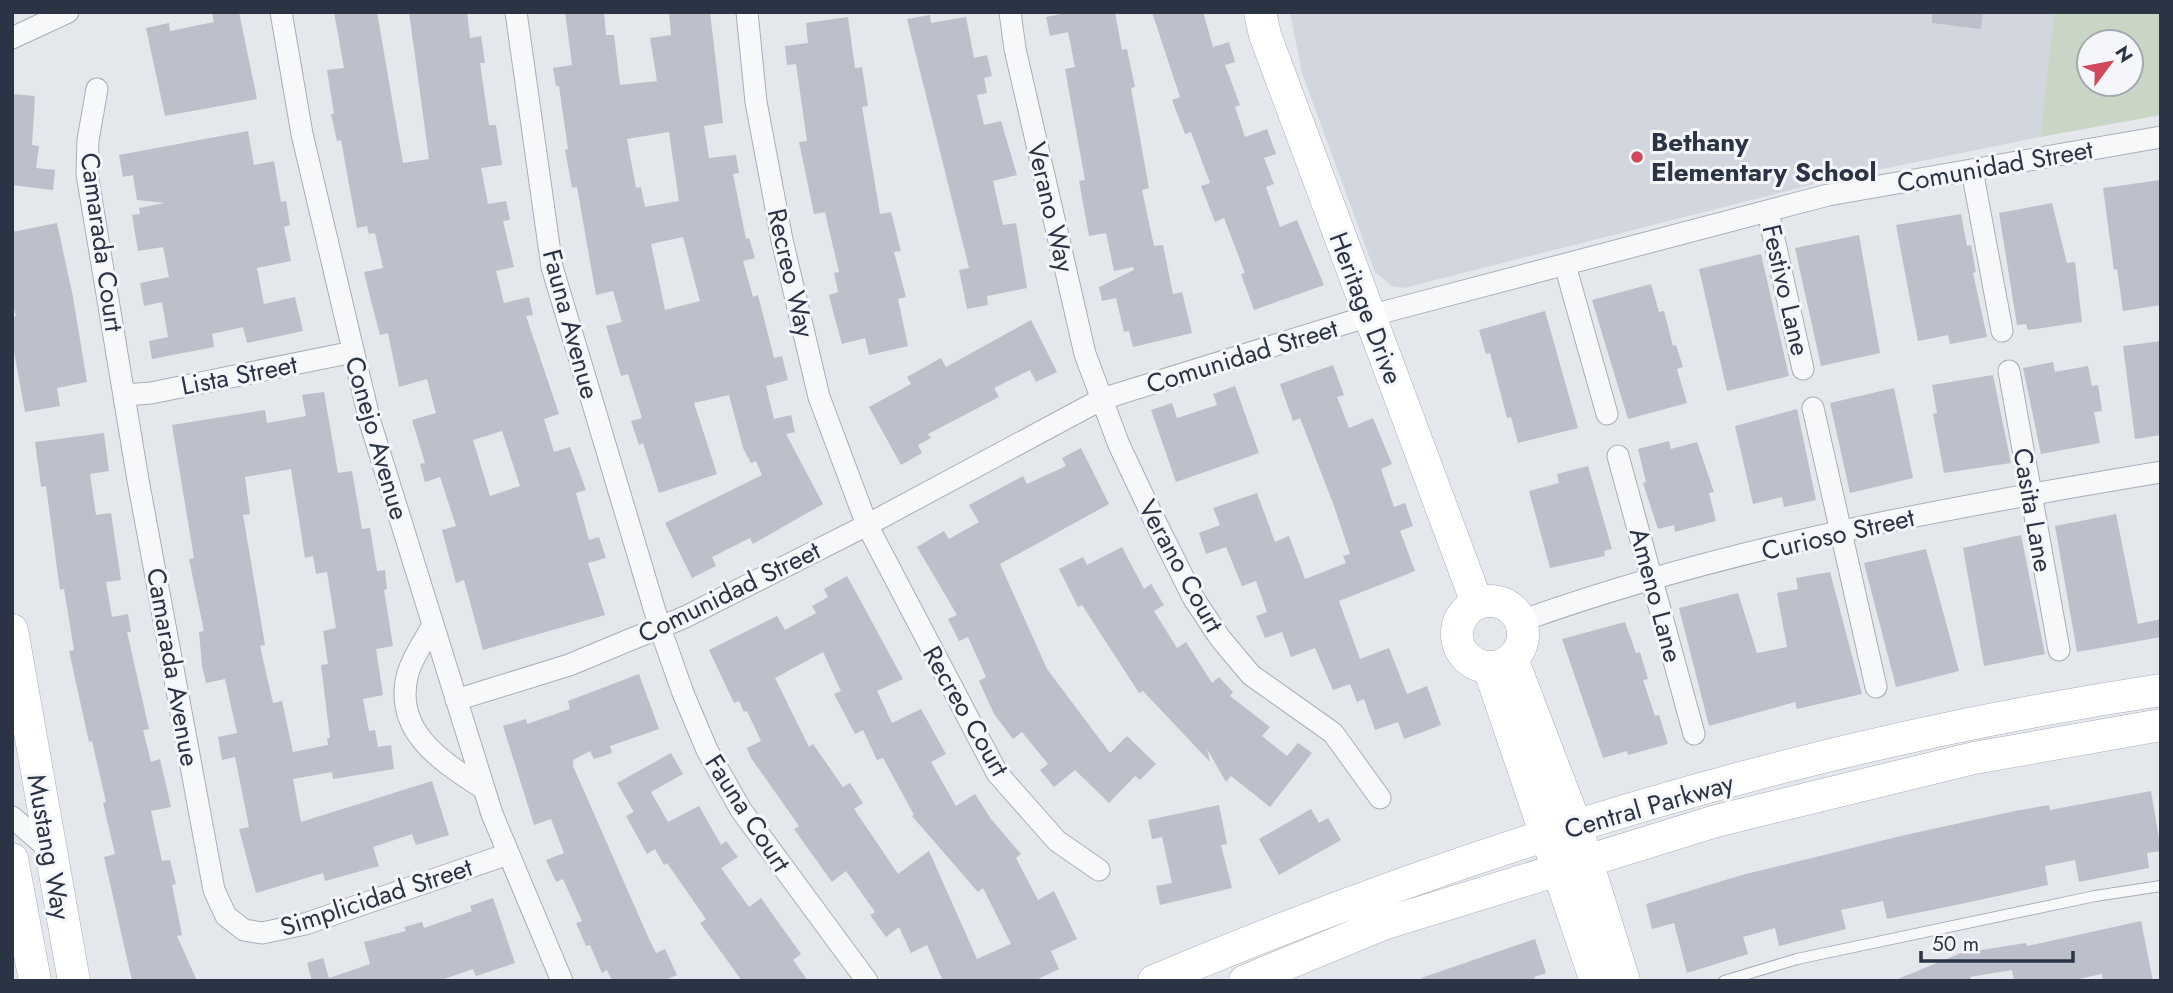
<svg xmlns="http://www.w3.org/2000/svg" width="2173" height="993" font-family="Jost,sans-serif">
  <style>
    .built { fill: #d2d6de }
    .green { fill: #c9d6c5; fill-rule: evenodd }
    .building { fill: #bbc0ca; fill-rule: evenodd }
    .lines { fill: none; stroke-linecap: round; stroke-linejoin: round }
    .lane-casing { stroke: #a9aeb7; stroke-width: 12 }
    .street-casing { stroke: #a9aeb7; stroke-width: 23 }
    .secondary-casing { stroke: #a9aeb7; stroke-width: 33 }
    .lane { stroke: #f7f8fa; stroke-width: 10 }
    .street { stroke: #f7f8fa; stroke-width: 21 }
    .secondary { stroke: #fff; stroke-width: 32 }
    .poi-dot { fill: #d1495b; stroke: #f4f6f9; stroke-width: 2.5 }
    .labels { text-anchor: middle; stroke-width: 6; stroke-linejoin: round; paint-order: stroke }
    .poi-label { font-size: 26px; font-weight: bold; fill: #2b3445; stroke: #f4f6f9; text-anchor: start }
    .street-label { font-size: 26px; fill: #2b3445; stroke: #f4f6f9 }
  </style>
  <rect width="100%" height="100%" fill="#e4e7ec"/>
  <path class="built" d="M1290,12H2054L2040,137L1842,177L1404,288L1392,286L1375,272L1302,73Z"/>
  <path class="green" d="M2054,12H2161V115L2040,137ZM2089,42H2131V84H2089Z"/>
  <path class="building" d="M212,12H239L257,99L165,116L146,28L169,23L170,31L214,22Z
    M334,12H377L403,163L429,159L409,12H467L470,38L481,36L485,63H480L489,125H496L502,165L481,168L488,204L506,201L510,220L503,221L514,267L496,271L504,303L529,297L533,315L526,316L559,414L544,419L554,452L570,447L586,490L576,493L589,540L599,537L606,558L588,563L605,615L483,650L464,580L456,583L442,530L456,526L440,477L425,482L420,464L425,463L412,420L436,413L427,379L399,387L388,333L380,335L370,297L364,272L383,268L375,233L369,234L367,226L357,228L341,140L337,141L331,114H334L327,70L344,68ZM502,431L520,486L490,496L473,440Z
    M565,12H604L606,35H614L620,85L657,81L650,38L671,35L669,12H710L723,123L704,126L709,158L736,155L739,173L733,174L746,239L749,238L755,258L743,261L753,297L758,295L774,358L782,356L788,380L766,386L774,419L791,415L795,432L786,434L823,504L753,544L750,538L712,557L716,566L692,578L665,523L762,475L756,461L751,463L743,448L729,395L694,403L717,474L659,493L643,443L639,445L631,421L642,418L628,374L621,376L606,326L622,322L613,291L596,295L577,187L572,188L565,150L568,149L559,86H556L553,68L572,65ZM669,132L679,201L645,207L641,187L636,188L627,139ZM683,237L700,301L665,310L651,244Z
    M1071,12H1115L1122,50L1127,49L1135,87L1131,88L1149,188L1142,190L1154,246L1163,245L1173,294L1182,292L1192,333L1133,347L1129,331L1124,332L1116,298L1102,301L1099,287L1134,270L1133,267L1114,271L1106,233L1089,236L1079,181L1085,180L1065,69L1075,67L1068,32L1050,36L1046,17Z
    M1152,12H1203L1213,47L1229,42L1235,62L1225,65L1240,105L1235,107L1245,137L1267,129L1276,154L1264,158L1274,184L1266,187L1280,227L1297,220L1324,285L1254,310L1241,274L1245,273L1224,218L1215,222L1201,186L1210,183L1191,132L1185,134L1172,100L1180,97Z
    M1932,12H1983L1981,29L1932,23Z
    M930,15L931,23L966,17L974,58L987,55L992,76L984,78L987,93L977,95L984,125L1001,121L1017,175L993,181L1003,225L1016,223L1027,288L987,296L988,305L967,309L959,270L969,268L907,19Z
    M848,17L855,68L862,67L868,106L862,107L880,214L891,212L901,251L894,252L906,297L898,299L908,346L869,355L865,338L842,344L834,315L829,295L838,292L834,273L839,272L825,212L814,214L799,142L807,141L796,64L787,65L785,46L808,43L806,23Z
    M12,94L35,96L32,145L39,146L36,168L55,170L53,190L12,185Z
    M248,131L254,165L274,161L281,202L286,201L290,225L284,227L291,261L257,268L264,304L295,297L303,331L247,343L243,327L212,334L214,347L152,359L149,341L168,337L162,302L144,306L140,283L169,277L163,247L138,251L132,215L140,214L139,208L165,203L137,200L133,175L123,177L119,155Z
    M2161,180V305L2123,311L2117,269L2114,270L2103,188Z
    M2052,203L2067,263L2075,262L2082,322L2028,330L2026,324L2017,325L1999,213Z
    M1961,214L1967,246L1971,245L1976,272L1973,273L1987,337L1950,344L1948,335L1918,341L1896,225Z
    M57,223L73,297L87,382L57,388L60,406L25,412L12,341V317L16,316L12,301V232Z
    M1859,235L1880,353L1821,366L1795,248Z
    M1761,254L1789,376L1727,391L1699,269Z
    M1651,284L1659,312L1664,311L1673,346L1676,345L1683,367L1677,369L1687,403L1628,419L1592,300Z
    M1545,311L1578,428L1518,443L1511,417L1507,418L1490,353L1486,354L1479,330Z
    M1031,320L1057,372L1036,382L1030,370L994,388L999,397L928,434L931,438L918,445L922,453L901,465L869,407L911,384L907,377L941,358L946,367Z
    M2161,341V435L2135,439L2123,346Z
    M2053,362L2055,372L2088,366L2092,386L2098,385L2102,411L2094,412L2100,443L2041,454L2023,368Z
    M1333,365L1344,395L1337,397L1349,428L1373,418L1392,464L1381,469L1394,507L1405,503L1413,526L1400,531L1415,571L1339,601L1360,659L1389,648L1407,694L1427,686L1441,725L1404,739L1398,722L1375,730L1364,699L1357,702L1350,684L1333,690L1315,648L1291,657L1282,632L1265,638L1256,616L1267,612L1256,581L1242,586L1226,547L1206,554L1199,533L1220,525L1213,508L1257,493L1275,542L1289,536L1305,579L1346,563L1343,556L1350,554L1334,506L1300,418L1293,421L1280,384Z
    M1993,375L2011,463L1944,473L1933,414L1937,413L1932,385Z
    M1235,386L1259,453L1176,482L1151,410L1172,403L1177,418L1217,405L1213,394Z
    M1894,388L1913,478L1850,493L1830,403Z
    M324,392L338,473L352,471L362,529L370,528L377,571L385,570L387,589L384,590L393,646L376,649L383,695L363,699L369,731L375,730L378,747L391,745L394,769L333,779L332,772L293,779L301,822L432,781L449,835L416,845L412,834L373,847L379,866L325,881L323,873L256,893L239,829L249,827L235,757L222,760L218,737L237,733L225,679L206,683L202,666L199,632L204,631L189,559L194,558L172,425L265,410L267,423L306,416L302,395ZM291,469L305,558L313,556L316,574L327,572L336,628L323,631L328,664L321,665L330,738H327L328,745L293,752L282,701L273,703L260,646L265,645L243,515L250,514L245,477Z
    M1797,409L1816,500L1784,507L1782,497L1753,504L1735,426Z
    M104,433L109,471L90,474L96,515L111,513L121,580L106,582L112,617L128,614L131,632H127L149,729L143,730L151,762L160,759L171,807L151,811L162,861L170,860L176,884L172,885L182,935L177,936L197,981H132L104,857L115,854L103,803L106,802L92,741L89,742L69,651L74,650L64,589L60,590L46,486L41,487L35,442Z
    M1669,441L1671,449L1697,442L1714,492L1709,493L1716,521L1675,532L1674,525L1658,529L1643,483L1646,482L1638,449Z
    M1081,448L1109,504L1000,564L1047,669L1110,753L1127,736L1156,764L1140,780L1135,776L1109,803L1075,770L1054,787L1040,770L1048,764L1022,732L1013,739L994,714L979,681L986,677L968,637L959,641L948,619L957,615L917,547L944,531L949,539L979,522L969,505L1023,476L1027,484L1066,466L1062,458Z
    M1588,466L1612,549L1604,551L1605,556L1550,568L1529,491L1559,483L1557,474Z
    M2116,514L2138,624L2161,619V637L2077,652L2055,526Z
    M2021,535L2045,654L1984,666L1963,548Z
    M1122,547L1144,589L1151,584L1164,605L1154,611L1177,648L1186,642L1212,683L1219,677L1233,692L1230,696L1270,727L1262,736L1287,756L1298,743L1312,753L1270,807L1231,776L1226,782L1207,749L1210,762L1143,691L1139,693L1082,605L1078,607L1059,569L1083,557L1087,565Z
    M1926,549L1959,671L1896,687L1864,563Z
    M1830,572L1862,694L1797,709L1795,702L1709,726L1679,608L1738,593L1757,653L1787,647L1777,593L1798,589L1796,578Z
    M847,576L903,679L877,691L892,723L921,709L946,754L931,762L956,806L975,794L991,819L1021,854L1016,858L1038,900L1054,891L1077,939L1051,951L1059,969L1034,981H943L927,945L911,953L899,927L886,937L870,915L875,912L846,871L832,882L794,829L799,826L751,758L747,748L761,741L747,711L744,712L739,701L734,703L709,650L777,616L785,630L816,613L812,606L828,597L824,589ZM823,652L841,691L834,694L855,734L863,730L877,760L883,758L914,815L912,816L978,892L983,888L1011,944L977,959L929,851L898,874L854,809L863,803L850,783L843,787L813,744L809,747L775,678Z
    M1625,622L1636,653L1640,652L1648,679L1643,680L1655,716L1659,715L1668,744L1628,755L1627,751L1603,758L1562,639Z
    M639,674L659,729L610,746L612,753L594,759L590,751L573,760V766L649,939L656,953L665,949L677,975L663,981H612L607,970L602,973L590,945L586,946L576,923L582,921L563,879L556,882L546,860L564,853L551,819L534,825L503,726L526,719L527,724L570,709L568,701Z
    M671,753L683,774L651,792L668,822L699,806L721,845L726,841L738,857L721,868L749,907L761,898L801,954L793,960L808,981H742L700,923L706,919L667,863L664,865L655,849L647,854L626,816L634,812L617,783Z
    M2151,791L2161,851L2147,853L2149,868L2079,882L2075,860L2045,866L2048,885L1961,904L1887,919L1883,901L1841,910L1846,929L1779,946L1775,928L1743,937L1748,954L1687,973L1674,923L1652,929L1646,904L1742,875L1905,835L2015,811L2049,805L2050,810Z
    M1219,805L1227,844L1221,845L1232,888L1160,905L1156,886L1172,883L1162,837L1152,839L1148,820Z
    M1311,809L1319,823L1328,818L1341,840L1279,875L1259,839Z
    M493,898L515,963L476,976L473,969L438,981H312L307,963L323,958L329,978L370,964L364,942L406,931L404,927L422,922L424,928L472,911L470,906Z
    M2141,921L2153,981H2103L2102,974L2069,981H2014L2012,970L1970,977L1971,981H1893L1961,953L2026,943L2027,946Z
    M1535,939L1546,973L1534,977L1536,981H1422L1421,978Z"/>
  <g class="lines">
    <g class="lane-casing">
      <path id="lane" d="M1724,981L1797,959L2095,896L2161,886"/>
    </g>
    <g class="street-casing">
      <path id="street" d="M281,12L302,134L370,422L492,814L562,981
        M516,12L552,267L660,628L683,693L707,750L741,810L867,981
        M747,12L756,102L782,240L819,397L867,525L997,773L1057,841L1099,870
        M1010,12L1015,49L1085,354L1119,445L1153,517L1194,599L1220,638L1251,675L1333,733L1380,798
        M12,38L68,12
        M97,89L88,140L87,174L138,480L209,863L214,890L226,916L244,930L262,933L305,924L508,854
        M1972,170L2002,331
        M1768,212L1803,369
        M1565,265L1607,414
        M2009,371L2059,650
        M124,395L151,393L353,352
        M1813,408L1876,687
        M1618,456L1694,734
        M1521,621C1727,547 1945,508 2161,472
        M433,625C425,640 413,656 408,673C392,732 443,762 484,789
        M456,700L569,665L685,617L867,525L1102,399L1369,316L1828,195L2161,137
        M12,817L50,850"/>
    </g>
    <g class="secondary-casing">
      <path id="secondary" d="M1260,12L1265,35L1477,603
        M1457 634a33 33 0 1 1 66 0a33 33 0 1 1-66 0Z
        M12,630L74,981
        M1512,659L1576,826L1624,981
        M1489,668L1596,981
        M12,859L35,981
        M1154,981C1476,845 1815,742 2161,690
        M1245,981L1383,924L1716,821L1974,758L2161,725"/>
    </g>
    <use href="#lane" class="lane"/>
    <use href="#street" class="street"/>
    <use href="#secondary" class="secondary"/>
  </g>
  <circle class="poi-dot" cx="1637" cy="157" r="7"/>
  <g class="labels">
    <g class="poi-label">
      <text x="1651" y="151">Bethany<tspan x="1651" dy="30">Elementary School</tspan></text>
    </g>
    <g class="street-label">
      <text transform="translate(1995 166) rotate(-10)" y="9">Comunidad Street</text>
      <text transform="translate(1051 207) rotate(77)" y="9">Verano Way</text>
      <text transform="translate(102 242) rotate(82)" y="9">Camarada Court</text>
      <text transform="translate(791 273) rotate(77)" y="9">Recreo Way</text>
      <text transform="translate(1786 290) rotate(77)" y="9">Festivo Lane</text>
      <text transform="translate(1366 308) rotate(69)" y="9">Heritage Drive</text>
      <text transform="translate(571 324) rotate(75)" y="9">Fauna Avenue</text>
      <text transform="translate(1242 356) rotate(-17)" y="9">Comunidad Street</text>
      <text transform="translate(239 375) rotate(-11)" y="9">Lista Street</text>
      <text transform="translate(377 438) rotate(74)" y="9">Conejo Avenue</text>
      <text transform="translate(2033 510) rotate(80)" y="9">Casita Lane</text>
      <text transform="translate(1838 534) rotate(-13)" y="9">Curioso Street</text>
      <text transform="translate(1181 566) rotate(61)" y="9">Verano Court</text>
      <text transform="translate(729 592) rotate(-26)" y="9">Comunidad Street</text>
      <text transform="translate(1656 595) rotate(75)" y="9">Ameno Lane</text>
      <text transform="translate(173 667) rotate(80)" y="9">Camarada Avenue</text>
      <text transform="translate(966 711) rotate(60)" y="9">Recreo Court</text>
      <text transform="translate(1649 806) rotate(-16)" y="9">Central Parkway</text>
      <text transform="translate(748 813) rotate(57)" y="9">Fauna Court</text>
      <text transform="translate(49 847) rotate(80)" y="9">Mustang Way</text>
      <text transform="translate(376 897) rotate(-18)" y="9">Simplicidad Street</text>
    </g>
  </g>
  <rect width="2173" height="993" fill="none" stroke="#2b3445" stroke-width="28"/>
  <g transform="translate(2110 63) rotate(58)"><circle r="33" fill="#f4f6f9" stroke="#a4a8b1" stroke-width="2"/>
  <path d="M0-5L12 26L0 18L-12 26Z" fill="#d1495b"/>
  <text y="-10" font-size="19" font-weight="bold" text-anchor="middle" fill="#2b3445">N</text>
  </g>
  <path d="M1921 951v10h152v-10" fill="none" stroke="#2b3445" stroke-width="3.5"/>
  <text x="1932" y="951" font-size="21" fill="#2b3445" stroke="#f4f6f9" stroke-width="5" paint-order="stroke">50 m</text>
</svg>
